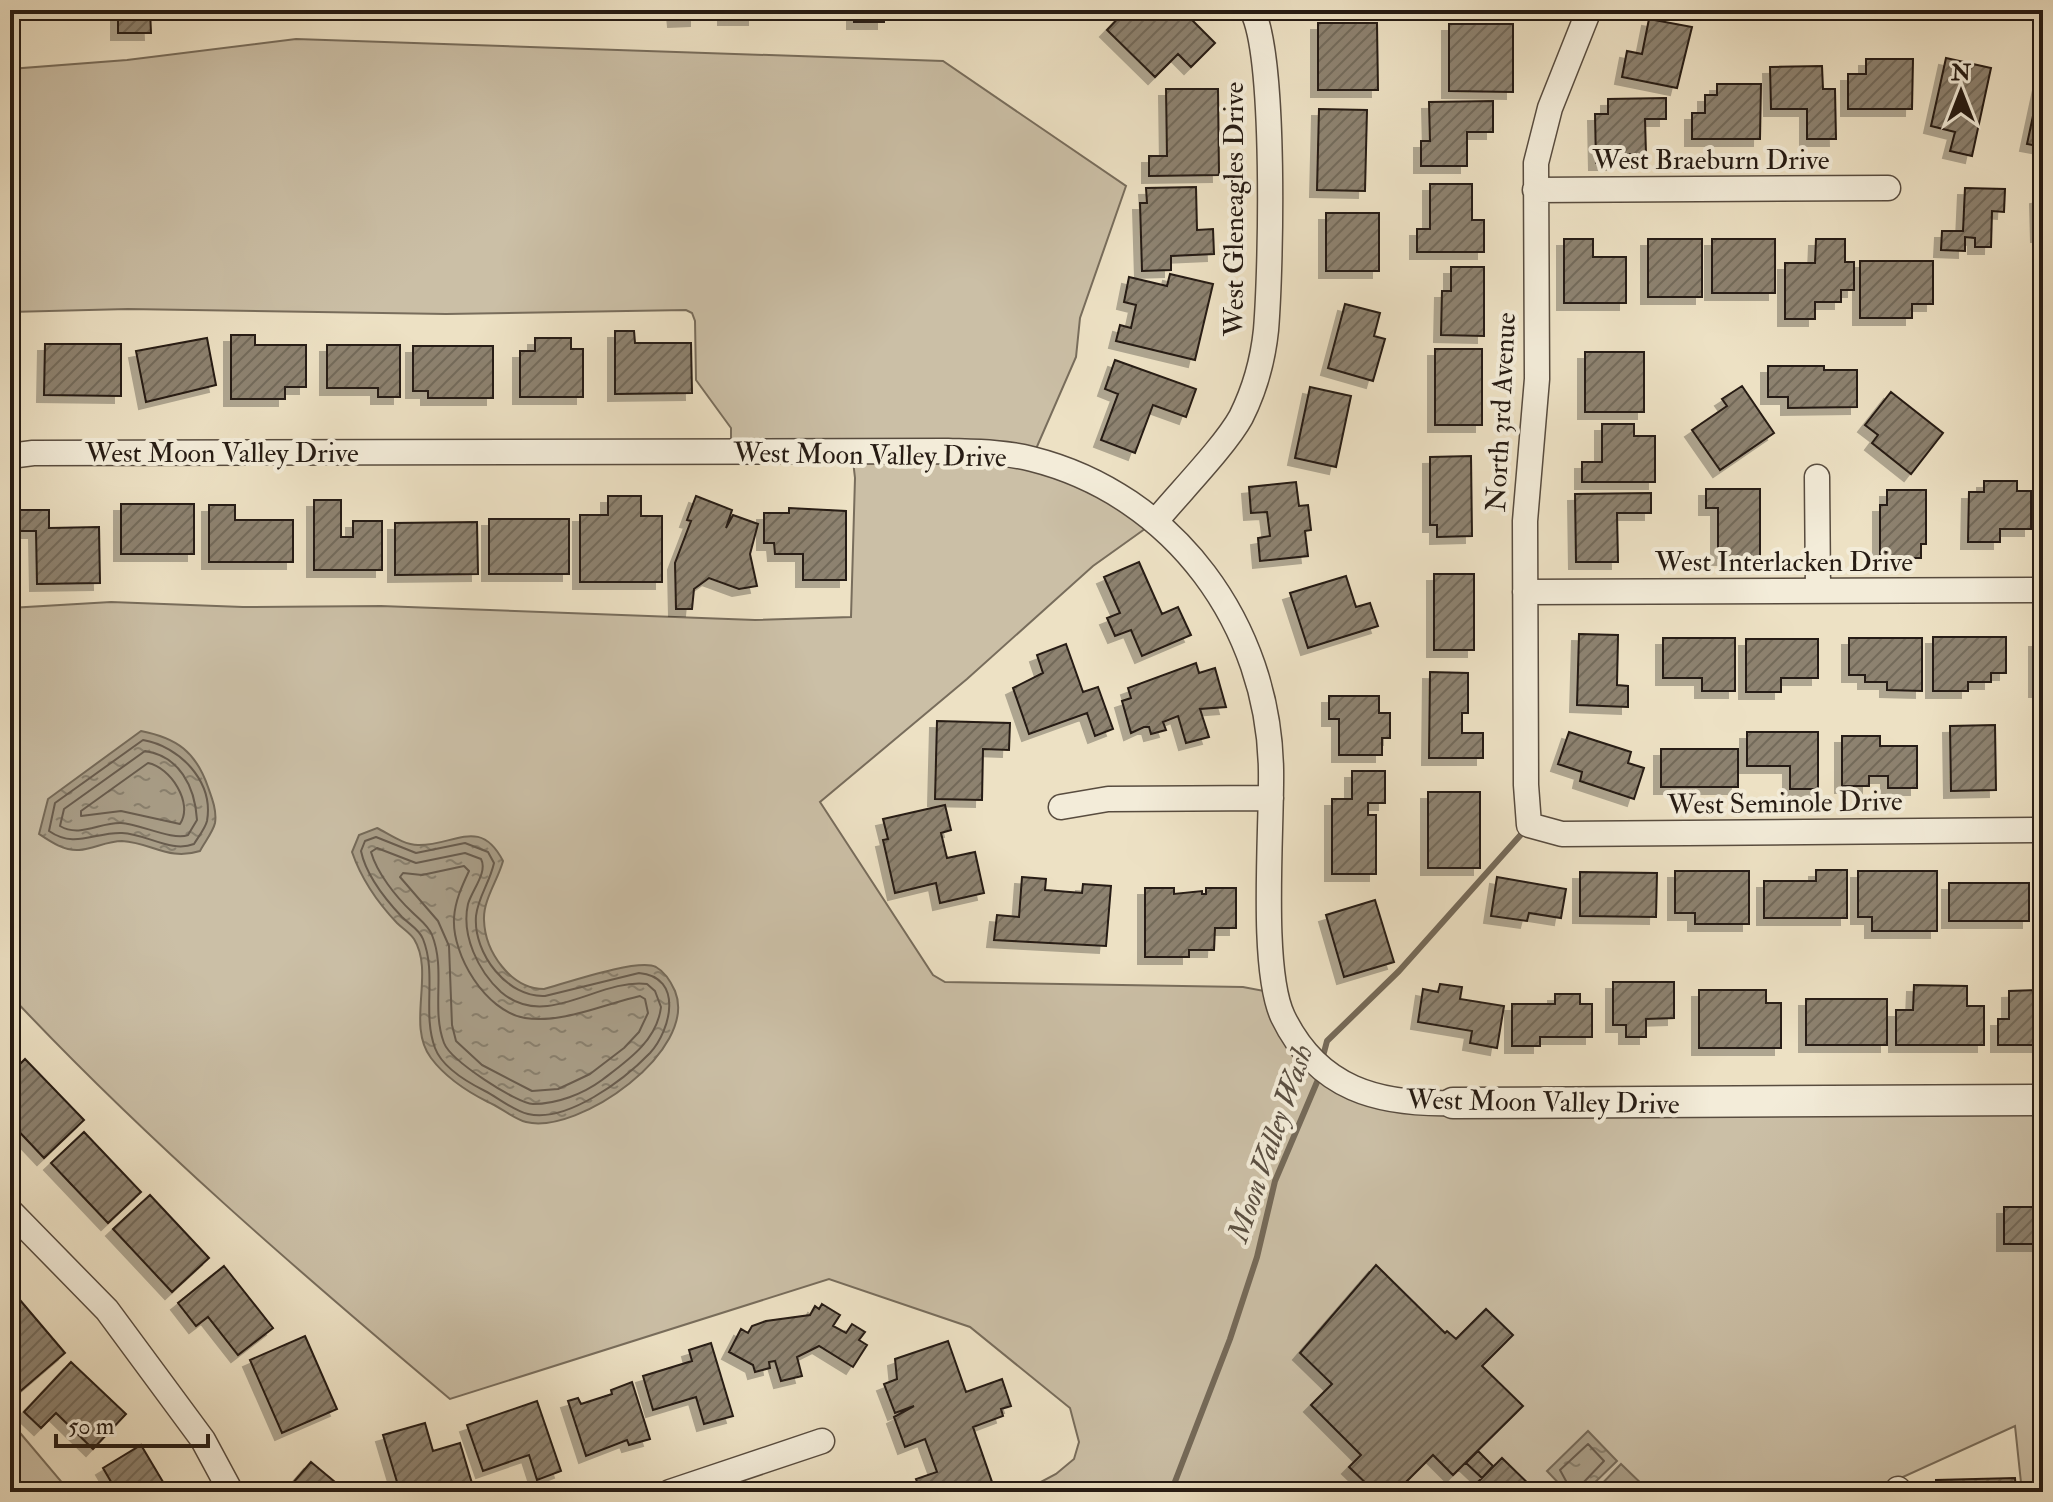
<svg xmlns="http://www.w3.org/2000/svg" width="2053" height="1502" font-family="'IM FELL Double Pica',serif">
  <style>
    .grass { fill: #cbbfa6; stroke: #786d5c; stroke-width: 2 }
    .water { fill: url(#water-ripples); stroke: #756a59; stroke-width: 2 }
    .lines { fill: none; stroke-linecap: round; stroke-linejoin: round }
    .shore { stroke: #685c4e; stroke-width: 2 }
    .stream { stroke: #756a59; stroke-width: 6 }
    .building { fill: url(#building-hatch); stroke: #261b13; stroke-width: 2; filter: url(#shadow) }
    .minor-casing { stroke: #584c3f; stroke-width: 27 }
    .tertiary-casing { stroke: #584c3f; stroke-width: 33 }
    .minor { stroke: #f3ecd9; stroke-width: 24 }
    .tertiary { stroke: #f3ecd9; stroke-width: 30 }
    .labels { text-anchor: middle; stroke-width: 8; stroke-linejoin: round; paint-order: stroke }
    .street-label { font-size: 28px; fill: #261b13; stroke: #f3ecd9 }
    .water-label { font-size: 30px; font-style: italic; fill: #5a4f42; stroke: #f3ecd9 }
  </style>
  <defs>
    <pattern id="water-ripples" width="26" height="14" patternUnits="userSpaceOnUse" patternTransform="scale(2)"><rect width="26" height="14" fill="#a99e88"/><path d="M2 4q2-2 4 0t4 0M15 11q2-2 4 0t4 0" fill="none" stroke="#89806e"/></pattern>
    <pattern id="building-hatch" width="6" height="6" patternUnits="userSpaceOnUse" patternTransform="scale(2)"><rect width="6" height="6" fill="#8d826f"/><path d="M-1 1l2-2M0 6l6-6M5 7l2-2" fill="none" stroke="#736a5a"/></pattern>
    <filter id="shadow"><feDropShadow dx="-7" dy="7" stdDeviation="0" flood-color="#0004"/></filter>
  </defs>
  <rect width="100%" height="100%" fill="#ede1c4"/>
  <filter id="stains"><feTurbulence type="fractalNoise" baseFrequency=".0025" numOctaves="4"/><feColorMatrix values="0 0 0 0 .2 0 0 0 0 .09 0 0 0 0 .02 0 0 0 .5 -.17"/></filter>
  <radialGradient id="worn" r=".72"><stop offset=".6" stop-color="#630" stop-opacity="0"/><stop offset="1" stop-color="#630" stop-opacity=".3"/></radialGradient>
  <path class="grass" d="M296,39L943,61L1126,186L1080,318L1076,357L1032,458L1156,521L1093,566L967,679L820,802L933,975L945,982L1243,987L1275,993L1309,1058L1391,1099L2043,1100V1492H2022L2015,1426L1870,1492H1022L1056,1474L1074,1459L1079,1442L1070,1408L970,1327L829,1279L450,1399C298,1271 146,1140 10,995V608L111,602L243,607L381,606L755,620L851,617L855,478L852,452H731V428L696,380L695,321L692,313L686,310L446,314L128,309L10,312V69L127,60Z
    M10,1421L65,1486L69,1492H10Z"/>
  <path class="water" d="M141,731C177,738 196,752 208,787C212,798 217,811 215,823C213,832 204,843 200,851C168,861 153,843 122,841C107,841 93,849 79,850C64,851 51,842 39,834L48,799Z
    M377,828C389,834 404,845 418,845C454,846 480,816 503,861C498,880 483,900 484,920C485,952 511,989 544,989C566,983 638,958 656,967C665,972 671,982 675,991C699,1050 579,1135 526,1122C514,1119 500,1107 488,1102C466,1091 446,1078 431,1058C406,1025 435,973 414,939C410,933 402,928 397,923C377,902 361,878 352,852L359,835Z
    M1588,1431L1617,1461L1585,1492H1567L1547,1471Z
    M1621,1464L1650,1492H1594Z"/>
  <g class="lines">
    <path class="shore" d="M143,740C179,746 214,781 207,821C205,829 198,837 194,844C171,853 147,834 122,833C94,832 75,849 49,831L55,803Z
      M145,751C179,756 195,786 197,820L188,835C173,841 140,824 121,823C100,822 80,838 60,826L64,809Z
      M148,763C170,767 194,803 180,824L121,811L81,816V811Z
      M376,837L416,853L465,843L488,852L494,863C490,882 478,897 476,916C473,954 508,998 545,996L639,973C684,977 671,1030 650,1053C624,1080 567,1123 528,1114C514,1111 497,1097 485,1091C467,1082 442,1067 435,1048C422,1013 437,974 423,939C419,929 410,925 402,917C385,899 366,875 361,851L365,841Z
      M377,848L416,863L465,853L481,859C488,872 472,890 468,904C461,935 478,971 501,992C546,1031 598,978 647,984L655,991L661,1007C657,1041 627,1061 602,1080C583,1094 557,1104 533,1104C516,1103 451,1061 444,1043C431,1009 446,970 432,935C428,925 420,920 412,912C396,897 377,873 371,852Z
      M464,866L469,871C462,886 455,901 454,918C452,955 485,1011 525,1018C560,1024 605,1004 640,996L645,999L648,1013L639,1032L624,1048L590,1074L571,1083L558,1089L532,1091L482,1065L456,1041L452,1025L449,946L438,921L400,877L403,873L422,875Z
      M1572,1492L1560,1470L1588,1444L1604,1461L1582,1484L1580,1492"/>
    <path class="stream" d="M1322,1060L1327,1041L1399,971L1525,830
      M1171,1492L1230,1339L1257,1257L1275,1181L1320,1075"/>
  </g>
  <path class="building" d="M118,10H150L151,33H118Z
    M674,10H697V19L675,20Z
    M725,10H755V18H725Z
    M854,10H884V22H854Z
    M1126,10H1182L1215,43L1191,67L1178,54L1155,77L1107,30Z
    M1649,19L1692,27L1677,88L1622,77L1627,51L1642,54Z
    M1318,23H1377L1378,90H1318Z
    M1449,24H1513V92L1449,91Z
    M1946,58L1991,68L1972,156L1950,151L1955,132L1931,126Z
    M1866,59H1913L1912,109H1848V74H1866Z
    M1822,66L1823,89H1835L1836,139H1807V109H1771L1770,67Z
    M2043,69V147L2027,144Z
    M1717,84H1761L1760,139H1692V113H1705V95H1717Z
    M1166,89H1218L1219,175L1149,176V156H1167Z
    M1666,98V119H1645L1646,154H1619V163H1596L1595,114H1608V99Z
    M1493,101V132H1467V166H1421V141H1430L1429,102Z
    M1319,109L1367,110L1365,191L1317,190Z
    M1430,184H1472V220H1484V252H1417V229H1430Z
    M1196,187L1197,230L1213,229L1214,254L1171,256V270L1142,271L1140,203H1147L1146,188Z
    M1965,188L2005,189L2004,212L1992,211L1991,247H1975V238L1965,237V251L1941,250L1942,231H1963Z
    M2043,196V235H2038L2037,197Z
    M1326,213H1379V271H1326Z
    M1564,239H1593V257H1626V303H1564Z
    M1648,239H1702V297H1648Z
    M1712,239H1775V293H1712Z
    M1816,239H1845V262H1854V290H1841V302H1815V319H1785V263H1815Z
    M1860,261H1933V304H1912V318H1860Z
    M1451,267H1484V336L1441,335L1442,291H1451Z
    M1170,274L1213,284L1195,360L1116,341L1120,325L1131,328L1136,305L1124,302L1129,277L1167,286Z
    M1345,304L1380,313L1374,336L1385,339L1373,381L1328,368Z
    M615,331H634L635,343H691L692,393L615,394Z
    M231,335H255V345H306V387H285V399H231Z
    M207,338L216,385L146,402L136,351Z
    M535,338H571V349H583V397H520V351H535Z
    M45,344H121V396L44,395Z
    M327,345H400V397H378V388H327Z
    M413,346H493V398H428V391H413Z
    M1435,349H1482V425H1435Z
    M1585,352H1644V412H1585Z
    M1115,360L1196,389L1186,417L1153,405L1135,453L1101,440L1118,394L1105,389Z
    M1768,366H1824V370H1857V407L1788,408V397H1768Z
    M1742,386L1774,433L1720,470L1692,430L1727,406L1722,399Z
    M1310,387L1351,396L1336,467L1295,458Z
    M1891,392L1943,433L1911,474L1872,443L1878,435L1865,425Z
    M1602,424H1634V436H1655V482H1582V462H1602Z
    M1471,456L1472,536L1437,537V525H1430V457Z
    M1984,481H2017V491H2031V529H2000V542H1968L1969,492H1984Z
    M1296,482L1299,506L1308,505L1311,530L1305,531L1308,556L1260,561L1258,538L1270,536L1267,512L1251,513L1249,487Z
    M1706,489H1760V558H1718V508H1706Z
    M1887,490H1926V544H1921V558H1880V505H1887Z
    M1651,493V513H1617L1618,562H1576L1575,494Z
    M608,496H641V516H662V582H580V515H608Z
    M696,496L732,510L726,528L733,515L758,524L750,554L757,586L739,589L709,578L694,589L692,609H676L675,563L691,521L687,520Z
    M314,500H341V537H353V521H382V570H314Z
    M121,504H194V554H121Z
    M209,505H235V520H293V562H209Z
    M789,508L846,511V580H803V554H775L774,543H764V513H789Z
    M19,510H49V528L99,527L100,583L37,584L36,531H20Z
    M489,519H569V574H489Z
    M477,522L478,574L395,575V523Z
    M1139,562L1162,614L1178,607L1191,635L1142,656L1131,630L1115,636L1107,618L1120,613L1104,577Z
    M1434,574H1474V650H1434Z
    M1346,576L1356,607L1370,603L1378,626L1308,648L1290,593Z
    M1579,634L1618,635L1617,685L1628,686V707L1577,705Z
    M1933,637H2006V673H1991V682H1968V691H1933Z
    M1663,638H1735V691H1702V678H1663Z
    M1849,638H1922V691L1887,690V682H1865V675H1849Z
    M1746,639H1818V678H1781V692H1746Z
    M2036,640H2043V690H2036Z
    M1066,644L1083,692L1098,687L1113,729L1095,736L1087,713L1029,734L1013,688L1043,673L1037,655Z
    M1196,663L1199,673L1215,668L1226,707L1200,709L1209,737L1186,743L1178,716L1163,722L1166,730L1151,734L1149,727H1144L1131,733L1122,701L1131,698L1128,688Z
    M1430,672L1468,673V713H1462V733H1483V758H1429Z
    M1329,696H1379V713H1390V738H1382V755H1339V719H1329Z
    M937,721L1010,723L1009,750L983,749L982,800L935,799Z
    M1995,725L1996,790L1951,791L1950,726Z
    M1569,732L1631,752L1628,763L1644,768L1634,799L1580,781L1582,772L1558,764Z
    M1747,732H1818V789H1790V766H1747Z
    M1842,736H1880V746H1917V788H1888V776H1869V786H1842Z
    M1661,749H1738V787H1661Z
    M1352,771H1385V803H1368V815H1376V874H1332V799H1352Z
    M1428,792H1480V868H1428Z
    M945,805L951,830L941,833L947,858L975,852L984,893L940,903L936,883L895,893L883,840L888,839L883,819Z
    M1816,870H1847V918H1764V881H1816Z
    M1675,871H1749V924H1695V913H1675Z
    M1858,871H1937V931H1872V917H1858Z
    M1580,872L1657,873L1656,917L1580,916Z
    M1022,877L1046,879L1045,890L1082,893L1083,884L1111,886L1106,946L994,940L997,915L1019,917Z
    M1497,877L1566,889L1561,918L1529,913L1527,921L1491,916Z
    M1949,883H2029V921H1949Z
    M1145,888H1174V894L1202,891V894H1206V888H1236V928H1215L1214,950H1189V957H1145Z
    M1375,900L1394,962L1344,977L1326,915Z
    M1613,982H1674V1018L1646,1019V1037H1626V1025H1613Z
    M1440,984L1462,987L1460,999L1504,1006L1497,1048L1470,1043L1472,1031L1418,1022L1423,989L1438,992Z
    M1914,985L1967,986V1006H1984V1045H1896V1010H1913Z
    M1699,990H1766V1003H1781V1048H1699Z
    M2037,990V1004H2043V1045H1998V1019H2009V991Z
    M1555,994H1580V1004H1592V1037H1540V1046H1512V1004H1555Z
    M1806,999H1887V1045H1806Z
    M25,1059L84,1120L44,1158L10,1122V1074Z
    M84,1132L141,1192L108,1223L51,1163Z
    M150,1195L209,1258L172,1292L113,1229Z
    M2004,1207H2043V1244H2004Z
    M1376,1265L1445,1333L1447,1331L1456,1339L1486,1309L1513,1335L1482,1366L1523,1406L1453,1475L1433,1455L1396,1492H1375L1349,1467L1361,1455L1311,1405L1332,1384L1300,1353Z
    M224,1266L273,1328L238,1355L208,1317L196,1326L178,1303Z
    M14,1293L65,1353L17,1394L10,1385V1297Z
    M822,1304L840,1315L833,1326L846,1333L852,1324L865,1332L859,1340L867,1345L853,1367L819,1346L797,1357L802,1376L781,1381L775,1361L769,1362L770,1368L755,1372L753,1365L729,1352L741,1329L748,1333L752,1326L766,1321L810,1315L815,1306L819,1309Z
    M305,1336L337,1409L282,1433L250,1360Z
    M948,1341L966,1392L1002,1379L1011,1406L1001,1409L1003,1416L973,1427L992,1482L963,1492H921L916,1479L937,1472L925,1439L905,1447L894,1417L914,1406L895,1413L884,1384L897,1379L895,1359Z
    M711,1343L733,1416L704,1424L696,1397L653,1410L643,1376L692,1361L689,1350Z
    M71,1362L126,1414L93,1449L56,1413L41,1428L24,1412Z
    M632,1382L650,1439L629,1445L627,1440L586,1456L568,1401L578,1398L581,1404L612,1394L611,1390Z
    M537,1401L561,1471L537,1480L529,1455L483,1471L467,1425Z
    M425,1423L433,1451L460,1443L474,1490L400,1492L383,1435Z
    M141,1445L169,1492H117L103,1468Z
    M1478,1451L1493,1466L1482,1478L1466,1463Z
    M1502,1458L1537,1492H1468Z
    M311,1462L347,1492H285Z
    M2015,1478L2016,1492H1936V1480Z"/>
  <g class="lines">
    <g class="minor-casing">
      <path id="minor" d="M1589,10L1550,108L1536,163L1537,379L1525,521L1526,785L1529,825L1562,834L2043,830
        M1535,190L1888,188
        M10,456L33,453L948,451C976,452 1005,452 1032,459C1175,495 1269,626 1271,770C1272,829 1260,969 1283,1017C1318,1089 1378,1105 1453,1103
        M1817,477L1818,590
        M1156,521C1179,493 1225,446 1241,417C1254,391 1263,359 1266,330C1271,269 1276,57 1252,10
        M1525,592L2043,590
        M1061,807L1108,799L1271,798
        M10,1211L107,1310L203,1440L231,1492
        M1898,1489L1899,1492
        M670,1492L822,1441"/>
    </g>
    <g class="tertiary-casing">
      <path id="tertiary" d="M1453,1103L2043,1100"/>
    </g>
    <use href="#minor" class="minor"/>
    <use href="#tertiary" class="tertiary"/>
  </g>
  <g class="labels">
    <g class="street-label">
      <text x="1711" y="169">West Braeburn Drive</text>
      <text transform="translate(1233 209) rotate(-90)" y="10">West Gleneagles Drive</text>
      <text transform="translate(1500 412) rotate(-87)" y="10">North 3rd Avenue</text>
      <text x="222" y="462">West Moon Valley Drive</text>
      <text transform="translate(870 454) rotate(1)" y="10">West Moon Valley Drive</text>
      <text x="1784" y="571">West Interlacken Drive</text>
      <text transform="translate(1785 802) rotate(-1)" y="10">West Seminole Drive</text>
      <text transform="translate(1543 1101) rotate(1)" y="10">West Moon Valley Drive</text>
    </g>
    <g class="water-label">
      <text transform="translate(1270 1143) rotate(-71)" y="10">Moon Valley Wash</text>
    </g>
  </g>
  <rect width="2053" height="1502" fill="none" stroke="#ede1c4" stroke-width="40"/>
  <rect x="12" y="12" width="2029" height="1478" fill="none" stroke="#261b13" stroke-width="4"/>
  <rect x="20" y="20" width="2013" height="1462" fill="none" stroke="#261b13" stroke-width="2"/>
  <g transform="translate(1961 92)" stroke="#f3ecd9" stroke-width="6" paint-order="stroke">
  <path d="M0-6L14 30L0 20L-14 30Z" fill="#261b13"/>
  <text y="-12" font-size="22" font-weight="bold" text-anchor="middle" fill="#261b13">N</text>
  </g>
  <path d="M56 1434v12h152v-12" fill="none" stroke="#261b13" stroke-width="4"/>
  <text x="68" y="1434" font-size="24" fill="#261b13" stroke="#f3ecd9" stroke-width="6" paint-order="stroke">50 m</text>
  <rect width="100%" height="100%" filter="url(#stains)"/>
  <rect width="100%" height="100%" fill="url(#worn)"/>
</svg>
